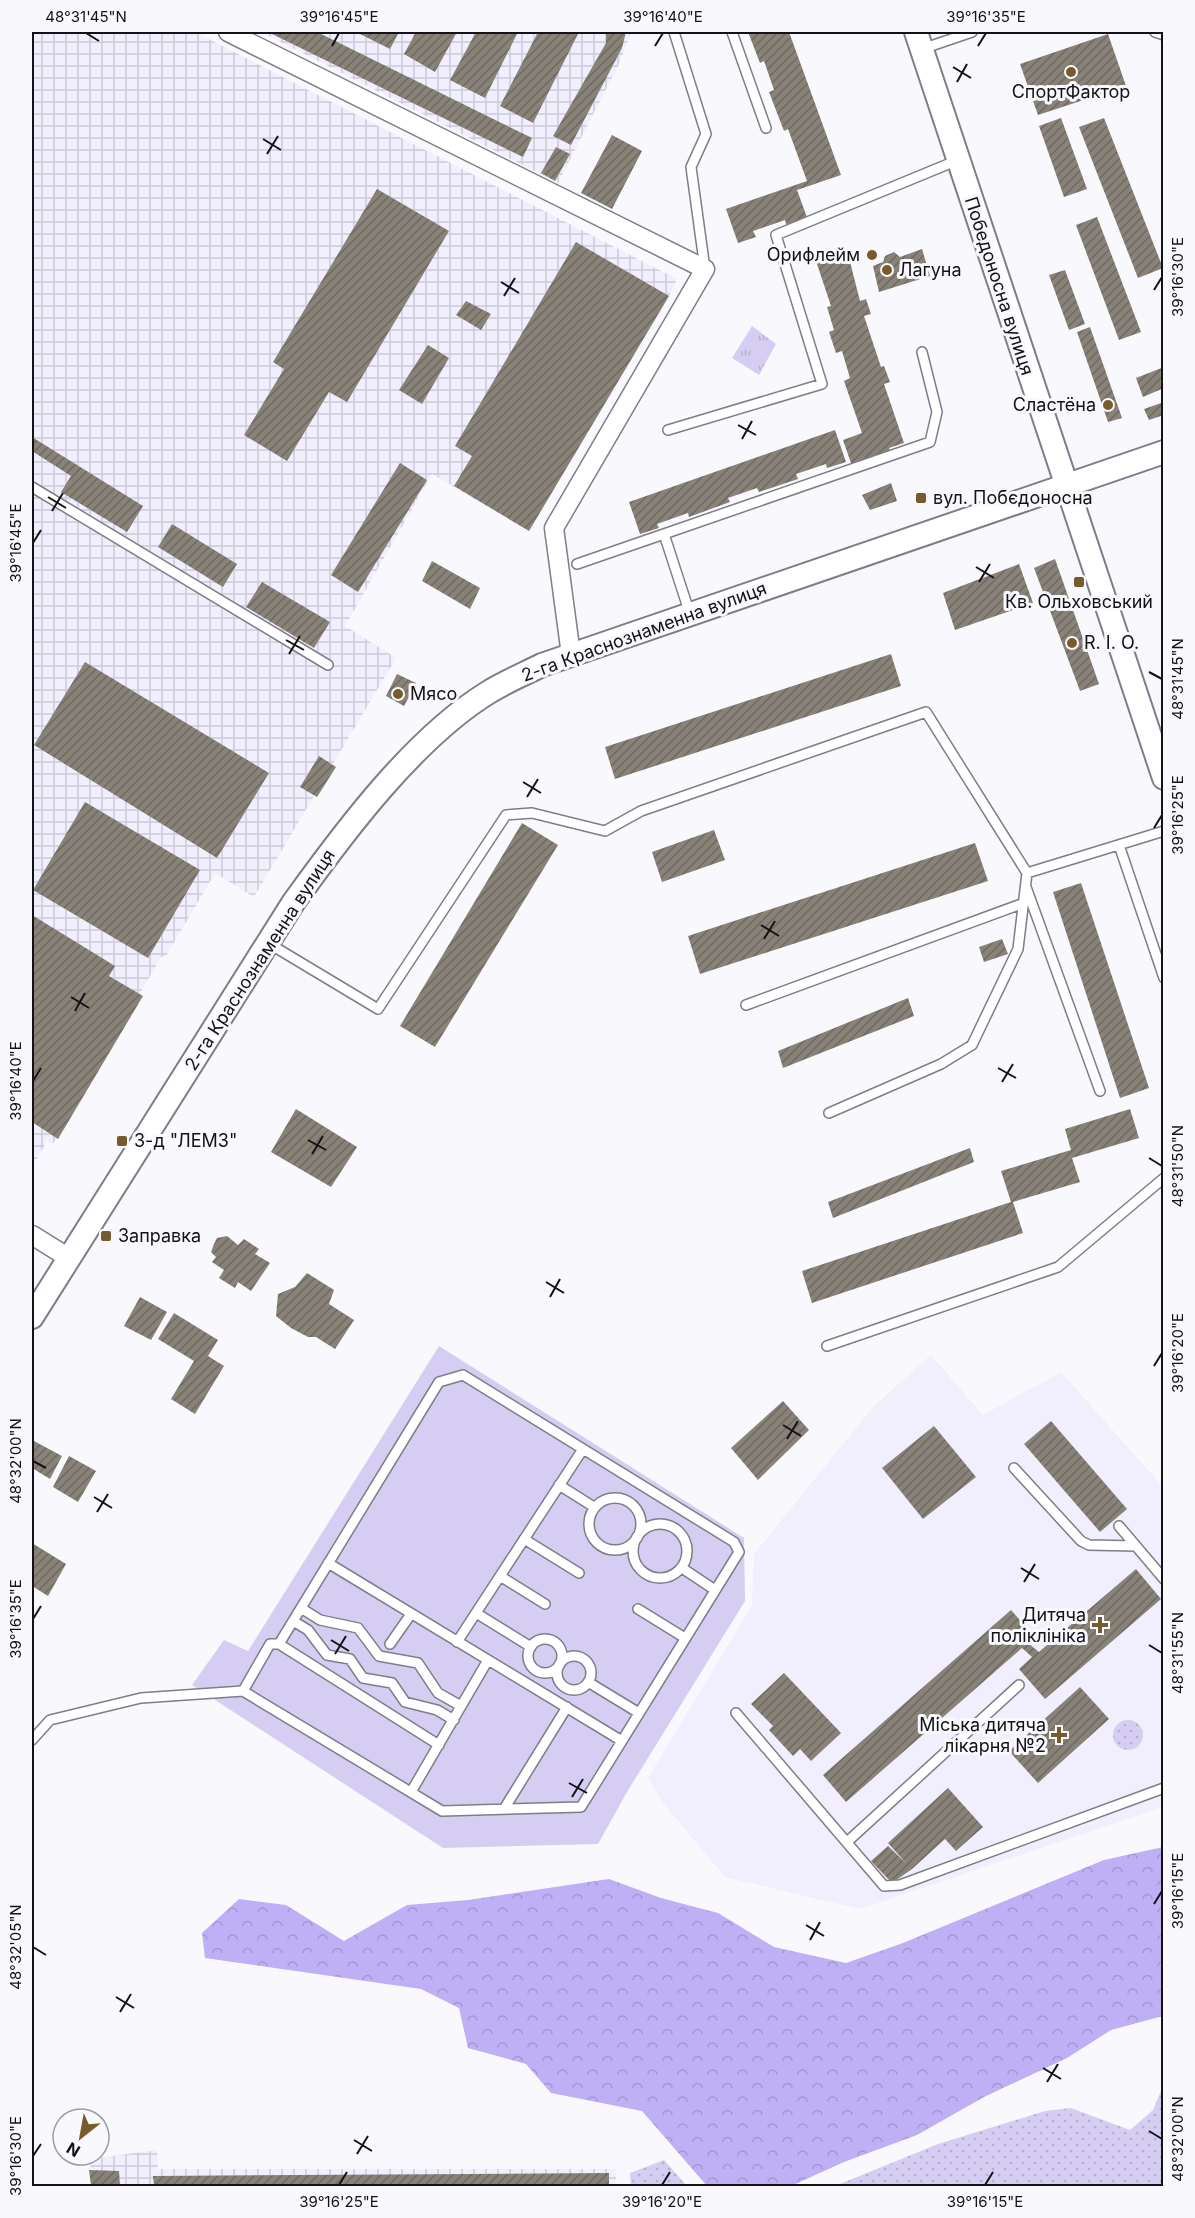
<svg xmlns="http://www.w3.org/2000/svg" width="1195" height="2218" font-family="Inter,sans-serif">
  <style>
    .built { fill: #f1eefd }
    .industrial { fill: url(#industrial-grid) }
    .grass { fill: url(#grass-dots) }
    .forest { fill: url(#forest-crowns) }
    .park { fill: url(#park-tufts) }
    .garden { fill: #d6cef2 }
    .building { fill: url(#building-hatch) }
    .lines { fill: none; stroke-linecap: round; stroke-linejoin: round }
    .service-casing { stroke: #7f7d88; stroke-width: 12 }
    .minor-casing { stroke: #7f7d88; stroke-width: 21 }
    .tertiary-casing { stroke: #7f7d88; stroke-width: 26 }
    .service { stroke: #fff; stroke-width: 9 }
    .minor { stroke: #fff; stroke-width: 18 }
    .tertiary { stroke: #fff; stroke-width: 22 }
    .ticks { fill: none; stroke: #131216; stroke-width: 2 }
    .poi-dot { fill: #765b2d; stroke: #f9f8fd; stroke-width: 2 }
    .labels { text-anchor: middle; stroke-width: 6; stroke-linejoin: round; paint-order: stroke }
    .poi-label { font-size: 18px; fill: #131216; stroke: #f9f8fd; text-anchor: start }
    .street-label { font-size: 18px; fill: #131216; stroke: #f9f8fd }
    .neatline { fill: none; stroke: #131216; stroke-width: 2 }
    .ticks-label { font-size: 15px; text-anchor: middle; fill: #131216 }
  </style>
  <defs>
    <pattern id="industrial-grid" width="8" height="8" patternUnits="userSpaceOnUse" patternTransform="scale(1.5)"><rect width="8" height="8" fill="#f1eefd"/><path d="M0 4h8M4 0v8" fill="none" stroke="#cecbd8"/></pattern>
    <pattern id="grass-dots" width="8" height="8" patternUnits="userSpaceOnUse" patternTransform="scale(1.5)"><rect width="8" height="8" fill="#d6cef2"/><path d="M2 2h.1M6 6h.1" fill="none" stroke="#b7b0cf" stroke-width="1.8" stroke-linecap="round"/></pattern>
    <pattern id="forest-crowns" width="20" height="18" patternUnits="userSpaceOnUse" patternTransform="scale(1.5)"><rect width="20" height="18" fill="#bfaff5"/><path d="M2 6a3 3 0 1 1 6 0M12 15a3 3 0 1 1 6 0" fill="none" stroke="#a396d1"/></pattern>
    <pattern id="park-tufts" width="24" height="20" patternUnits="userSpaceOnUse" patternTransform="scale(1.5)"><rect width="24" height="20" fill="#d6cef2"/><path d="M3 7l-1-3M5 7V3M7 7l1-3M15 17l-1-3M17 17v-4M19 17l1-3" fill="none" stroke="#b7b0cf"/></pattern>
    <pattern id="building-hatch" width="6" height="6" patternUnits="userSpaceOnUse" patternTransform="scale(1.5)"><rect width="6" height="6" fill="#888278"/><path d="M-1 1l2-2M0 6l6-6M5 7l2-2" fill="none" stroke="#6e6961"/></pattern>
  </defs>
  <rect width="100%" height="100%" fill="#f9f8fd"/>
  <path class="built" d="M931,1355L983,1415L1061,1372L1163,1487V1807L860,1909L725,1877L664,1804L648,1778L752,1605L754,1554L874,1406Z"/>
  <path class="industrial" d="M32,32H195L677,279L669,296L529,531L432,474L345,626L396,658L254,897L215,873L166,956L161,957L53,1144L47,1141L32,1167Z
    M261,32H631L620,62L558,183Z
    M157,2150L158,2169H616V2186H92L90,2159Z"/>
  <path class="grass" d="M1113 1735a15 15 0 1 1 30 0a15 15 0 1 1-30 0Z
    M1163,2086V2186H835L938,2144L1045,2111L1071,2108L1130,2130L1153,2110Z
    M664,2160L687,2186H631L630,2173Z"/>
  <path class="forest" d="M1163,1847V2016L1111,2030L1067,2058L984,2097L917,2135L844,2162L791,2186H707L642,2111L551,2093L526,2064L468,2048L459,2008L421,1989L205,1958L202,1933L239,1899L286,1905L344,1941L407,1905L468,1900L609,1879L661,1898L718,1913L774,1947L846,1963L903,1943L1104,1860Z"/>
  <path class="park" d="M752,326L776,344L759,375L732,358Z"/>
  <path class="garden" d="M439,1346L744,1538L745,1601L627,1792L598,1844L443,1848L192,1685L224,1640L248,1651Z"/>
  <path class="building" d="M268,32H317L532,138L523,157Z
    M356,32H399L390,49Z
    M416,32H457L435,72L404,54Z
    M476,32H518L485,98L450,80Z
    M538,32H579L533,123L500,106Z
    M606,32H626L622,48L571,145L553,136L606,43Z
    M748,32H789L841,175L797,190L808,220L787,227L785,220L753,231L756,237L738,243L726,209L807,181L788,129L784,131L769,92L774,90L764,61L760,63Z
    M1108,34L1126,86L1038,115L1020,64Z
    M1061,118L1087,189L1064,197L1039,126Z
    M1104,118L1163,268L1138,278L1079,127Z
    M612,135L642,151L612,209L581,193Z
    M556,147L570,154L555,181L541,173Z
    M377,189L449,231L347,402L329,392L287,461L244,435L284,369L273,362Z
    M1097,217L1141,332L1119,340L1076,225Z
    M576,242L669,296L529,531L454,486L472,456L455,446Z
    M922,249L930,276L879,292L873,266L883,262L885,256L894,252L900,257Z
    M847,250L860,301L866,299L871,314L864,316L881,367L884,366L890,382L884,384L904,443L889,448L891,453L852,466L843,440L862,433L844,381L850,378L842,351L836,353L829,332L834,330L827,307L831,306L816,261Z
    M1065,270L1085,324L1069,330L1049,275Z
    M466,301L491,314L481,330L456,315Z
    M1090,327L1122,418L1108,422L1077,332Z
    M428,345L449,358L422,404L399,390Z
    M1164,367V388L1143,397L1136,378Z
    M1164,402V415L1149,420L1144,409Z
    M835,430L846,462L827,468L826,464L796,474L798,479L759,492L757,488L728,498L730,502L689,517L688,513L657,524L659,528L640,534L629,502Z
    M32,437L143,506L127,532L61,492L71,476L32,451Z
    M400,463L427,480L358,592L331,575Z
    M891,483L897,501L870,510L862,495Z
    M172,524L237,564L223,587L158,547Z
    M1055,559L1099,684L1080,691L1034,568Z
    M432,561L480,588L470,609L422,581Z
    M1019,564L1033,603L955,630L943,593Z
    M262,582L330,622L314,648L246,607Z
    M891,654L901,686L615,779L605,747Z
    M85,662L269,773L217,858L34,745Z
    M397,674L416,683L404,706L386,696Z
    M319,756L336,767L317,797L300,787Z
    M85,802L200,870L148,958L33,890Z
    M522,823L558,845L435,1047L400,1026Z
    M714,830L725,860L662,882L652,852Z
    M975,843L988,881L700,974L688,936Z
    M1081,883L1149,1088L1120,1098L1053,892Z
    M32,915L115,966L109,976L143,996L58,1139L32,1122Z
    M1002,939L1008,954L984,962L979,947Z
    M908,998L914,1016L783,1068L778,1051Z
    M296,1109L357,1147L331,1187L271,1152Z
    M1130,1109L1139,1138L1072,1158L1080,1182L1013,1202L1023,1233L812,1303L802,1271L1011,1202L1001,1171L1071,1150L1065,1129Z
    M970,1148L974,1162L833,1218L828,1202Z
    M227,1236L238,1245L244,1239L259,1249L255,1254L270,1263L251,1291L238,1282L235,1288L219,1278L224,1270L212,1262L216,1257L211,1252L214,1244L217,1238Z
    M307,1273L334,1290L329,1304L354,1320L335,1349L316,1337H308L291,1328L276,1316L278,1294L295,1287Z
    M140,1297L167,1312L151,1340L124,1326Z
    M174,1313L218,1340L208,1356L224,1366L195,1414L171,1399L194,1361L158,1339Z
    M783,1401L809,1430L758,1480L731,1448Z
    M1051,1421L1127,1509L1100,1532L1024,1444Z
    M934,1426L976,1477L923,1519L882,1468Z
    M32,1440L62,1456L50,1479L32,1468Z
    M69,1456L96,1471L78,1502L53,1487Z
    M32,1543L66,1564L48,1596L32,1586Z
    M1136,1569L1161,1599L1045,1699L1019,1669L1032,1657L1022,1648L846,1802L823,1775L1011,1610L1035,1637L1028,1643L1039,1652Z
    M784,1673L841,1733L811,1761L800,1749L793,1756L769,1730L773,1726L751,1704Z
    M1080,1687L1109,1719L1038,1783L1009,1751Z
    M948,1788L983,1827L956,1851L945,1839L912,1869L892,1883L871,1861L888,1846L906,1863L888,1843Z
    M89,2170L119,2171L120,2186H91Z
    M609,2173V2186H154L153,2176Z"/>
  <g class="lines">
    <g class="service-casing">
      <path id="service" d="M674,32L706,134L691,167L705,269
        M732,32L766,128
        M1155,32L1164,35
        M922,49L972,32
        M668,430L822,384L776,235L958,160
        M32,487L328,665
        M577,564L664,534
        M690,614L664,534L930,442L937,412L922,352
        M1119,845L1164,978
        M1026,887L1100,1091
        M268,943L378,1009L506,815L532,813L605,831L641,811L926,712L1027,873L1164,831
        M746,1005L1024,903
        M829,1113L941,1064L972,1045L1018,949L1027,873
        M827,1346L1058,1267L1164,1178
        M1014,1468L1081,1541L1089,1545L1136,1546
        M559,1485L594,1507
        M589 1524a26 26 0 1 1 52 0a26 26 0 1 1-52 0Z
        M633 1551a27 27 0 1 1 54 0a27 27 0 1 1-54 0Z
        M1119,1526L1164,1579
        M524,1539L579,1573
        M328,1563L622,1741
        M682,1568L715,1590
        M500,1576L545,1604
        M301,1608L320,1620L358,1628L379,1656L418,1663L438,1693L461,1706
        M638,1609L685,1638
        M476,1613L531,1647
        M293,1621L308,1630L327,1655L350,1659L363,1678L392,1683L405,1702L437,1710L454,1720
        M528 1656a17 17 0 1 1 34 0a17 17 0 1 1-34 0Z
        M457,1642L583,1449
        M279,1644L439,1382L463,1375L734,1542L739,1552L581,1807L442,1811L243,1691L270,1644H279L439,1745
        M390,1644L411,1614
        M557 1673a17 17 0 1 1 34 0a17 17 0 1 1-34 0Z
        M588,1682L639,1713
        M736,1713L884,1886L900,1885L1164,1788
        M32,1740L50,1720L141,1698L243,1691
        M411,1792L488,1660
        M504,1809L567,1707
        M847,1842L1019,1685"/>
    </g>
    <g class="minor-casing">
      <path id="minor" d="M228,32L705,269L554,528L571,655
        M32,1235L69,1258"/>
    </g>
    <g class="tertiary-casing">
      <path id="tertiary" d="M916,32L1164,778
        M32,1317L293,903C344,832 414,738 489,692C505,682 524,674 542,665L1164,452"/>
    </g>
    <use href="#service" class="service"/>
    <use href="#minor" class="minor"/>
    <use href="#tertiary" class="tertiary"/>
  </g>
  <path class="ticks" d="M86,33L99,41M332,46L339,33M655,46L663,33M978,46L986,33M953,67L971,78M957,82L967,64M263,139L281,150M267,154L278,136M501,282L519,293M1154,290L1162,277M504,296L515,278M738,425L756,435M742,439L752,421M48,497L66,508M52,511L63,493M33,543L41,530M976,567L994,578M979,582L990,564M286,640L304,650M289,654L300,636M1149,672L1162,679M523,782L541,793M527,797L538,779M1154,828L1162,815M761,925L779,936M764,939L775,921M71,997L89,1008M75,1011L85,993M998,1068L1016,1078M33,1081L41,1068M1002,1082L1013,1064M308,1140L326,1150M312,1154L323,1136M1149,1158L1162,1166M546,1282L564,1293M550,1297L560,1279M1154,1366L1162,1353M783,1425L801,1436M787,1439L798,1421M33,1461L46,1468M94,1497L112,1508M97,1512L108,1494M1021,1568L1039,1579M1024,1582L1035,1564M33,1619L41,1606M331,1640L349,1651M1149,1645L1162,1653M335,1654L346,1636M569,1783L587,1793M572,1797L583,1779M1154,1904L1162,1891M806,1925L824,1936M810,1940L820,1922M33,1947L46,1955M116,1997L134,2008M120,2012L131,1994M1043,2068L1061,2079M1047,2082L1058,2064M1149,2131L1162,2139M354,2140L372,2151M357,2154L368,2136M33,2156L41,2144M339,2185L347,2172M662,2185L670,2172M985,2185L993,2172"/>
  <g class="poi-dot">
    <circle cx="1071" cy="72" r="6"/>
    <circle cx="872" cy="255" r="6"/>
    <circle cx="887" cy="270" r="6"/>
    <circle cx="1108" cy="405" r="6"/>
    <rect x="915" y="492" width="12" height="12" rx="3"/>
    <rect x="1073" y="576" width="12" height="12" rx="3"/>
    <circle cx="1072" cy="643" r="6"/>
    <circle cx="398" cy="694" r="6"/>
    <rect x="116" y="1135" width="12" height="12" rx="3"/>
    <rect x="100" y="1230" width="12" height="12" rx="3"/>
    <path d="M1097 1616h6v6h6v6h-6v6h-6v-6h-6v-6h6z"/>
    <path d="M1056 1726h6v6h6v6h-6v6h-6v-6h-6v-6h6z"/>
  </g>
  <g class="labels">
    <g class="poi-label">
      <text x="1071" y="98" text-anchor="middle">СпортФактор</text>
      <text x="860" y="261" text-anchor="end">Орифлейм</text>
      <text x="899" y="276">Лагуна</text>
      <text x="1096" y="411" text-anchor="end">Сластёна</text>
      <text x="933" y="504">вул. Побєдоносна</text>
      <text x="1079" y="608" text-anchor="middle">Кв. Ольховський</text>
      <text x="1084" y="649">R. I. O.</text>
      <text x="410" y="700">Мясо</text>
      <text x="134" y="1147">З-д "ЛЕМЗ"</text>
      <text x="118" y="1242">Заправка</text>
      <text x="1086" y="1621" text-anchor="end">Дитяча<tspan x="1086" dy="21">поліклініка</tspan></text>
      <text x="1046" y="1731" text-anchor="end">Міська дитяча<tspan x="1046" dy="21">лікарня №2</tspan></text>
    </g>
    <g class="street-label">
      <text transform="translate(999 286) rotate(72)" y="6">Победоносна вулиця</text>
      <text transform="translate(644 632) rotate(-20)" y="6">2-га Краснознаменна вулиця</text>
      <text transform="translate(260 960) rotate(-57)" y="6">2-га Краснознаменна вулиця</text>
    </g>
  </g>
  <rect width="1195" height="2218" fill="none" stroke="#f9f8fd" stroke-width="66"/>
  <g transform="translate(81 2137) rotate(211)"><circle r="28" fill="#f9f8fd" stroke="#9d9ca1" stroke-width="1.5"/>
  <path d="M0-4.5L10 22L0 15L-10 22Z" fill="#765b2d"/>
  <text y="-9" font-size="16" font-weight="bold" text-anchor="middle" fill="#131216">N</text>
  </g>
  <rect x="33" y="33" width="1129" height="2152" class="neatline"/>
  <g class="ticks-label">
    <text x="86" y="22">48°31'45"N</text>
    <text x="339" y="22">39°16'45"E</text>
    <text x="663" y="22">39°16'40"E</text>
    <text x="986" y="22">39°16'35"E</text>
    <text transform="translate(1178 277) rotate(-90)" y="5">39°16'30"E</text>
    <text transform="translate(16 543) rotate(-90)" y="5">39°16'45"E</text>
    <text transform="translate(1178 679) rotate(-90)" y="5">48°31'45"N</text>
    <text transform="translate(1178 815) rotate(-90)" y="5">39°16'25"E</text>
    <text transform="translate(16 1081) rotate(-90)" y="5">39°16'40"E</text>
    <text transform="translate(1178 1166) rotate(-90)" y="5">48°31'50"N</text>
    <text transform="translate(1178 1353) rotate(-90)" y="5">39°16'20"E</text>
    <text transform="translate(16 1461) rotate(-90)" y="5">48°32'00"N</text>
    <text transform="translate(16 1619) rotate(-90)" y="5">39°16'35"E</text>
    <text transform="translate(1178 1653) rotate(-90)" y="5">48°31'55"N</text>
    <text transform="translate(1178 1891) rotate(-90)" y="5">39°16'15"E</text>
    <text transform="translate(16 1947) rotate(-90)" y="5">48°32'05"N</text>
    <text transform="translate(1178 2139) rotate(-90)" y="5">48°32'00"N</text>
    <text transform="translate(16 2156) rotate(-90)" y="5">39°16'30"E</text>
    <text x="339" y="2207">39°16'25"E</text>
    <text x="662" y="2207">39°16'20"E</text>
    <text x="985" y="2207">39°16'15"E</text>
  </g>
</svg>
